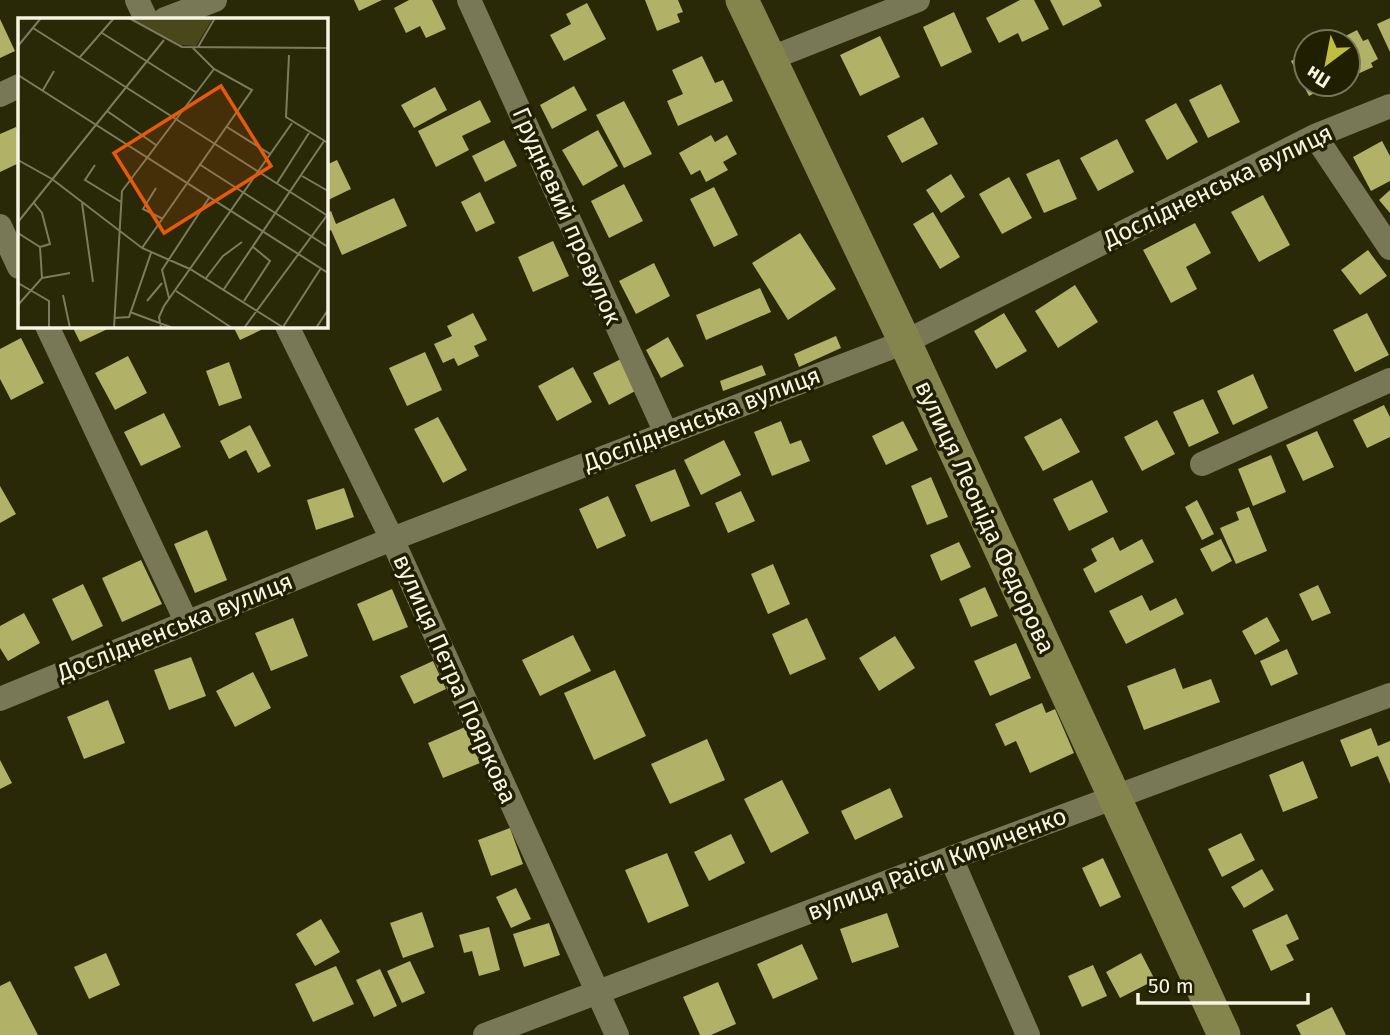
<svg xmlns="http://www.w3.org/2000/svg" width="1390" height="1035" font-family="'Fira Sans',sans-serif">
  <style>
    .building { fill: #b1b168 }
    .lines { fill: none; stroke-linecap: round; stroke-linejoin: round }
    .street { stroke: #787856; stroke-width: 24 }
    .secondary { stroke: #84844d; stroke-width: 33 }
    .labels { text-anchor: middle; stroke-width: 7; stroke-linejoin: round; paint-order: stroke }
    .street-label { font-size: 24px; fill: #f5f5e2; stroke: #201f01 }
    .inset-road { fill: none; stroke: #7b7b5f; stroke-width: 2 }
    .view { fill: #e8590c; fill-opacity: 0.15; stroke: #e8590c; stroke-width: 3.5 }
    .inset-edge { fill: none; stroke: #f5f5e2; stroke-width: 3.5 }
  </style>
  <rect width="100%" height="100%" fill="#292908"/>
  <path class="building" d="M354,0H382L359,11Z
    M409,0H432L446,29L426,38L420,26L406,33L394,8Z
    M645,0H678L683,12L677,14L680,22L657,31Z
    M1020,0H1034L1049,29L1022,42L1018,33L999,43L986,18Z
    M1050,0H1099L1102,6L1063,26Z
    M587,3L606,39L564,61L550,35L571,24L566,14Z
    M954,12L972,52L941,67L923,27Z
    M1390,18V52L1377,24Z
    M0,19L15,51L0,58Z
    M1357,30L1363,41L1368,39L1378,59L1371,63L1373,67L1351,77L1348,72V42H1334Z
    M880,36L900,77L860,96L840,55Z
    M1306,53V84H1331L1309,96L1291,61Z
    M702,56L715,83L723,80L733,101L678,126L667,101L683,94L672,70Z
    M1221,84L1240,122L1208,138L1189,100Z
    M574,86L587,110L552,129L540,105Z
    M435,87L447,110L414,128L401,105Z
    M480,100L491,122L462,136L469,150L436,167L418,131Z
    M624,101L652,154L624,168L596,115Z
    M1176,103L1198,142L1167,160L1145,120Z
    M923,117L938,144L902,163L887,136Z
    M16,127L19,135V163L0,172V134Z
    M598,130L618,166L583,186L562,150Z
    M711,135L715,142L727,135L737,154L723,162L728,170L706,182L700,170L691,175L679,153Z
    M1117,139L1134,172L1098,191L1080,158Z
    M504,140L517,166L485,182L472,156Z
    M1382,141L1390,156V181L1371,191L1353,157Z
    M1059,159L1077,199L1044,213L1026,174Z
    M337,160L351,189L326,201V165Z
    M951,174L965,197L941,213L926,190Z
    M1009,177L1032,218L1002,234L979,194Z
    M624,184L643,221L609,238L591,201Z
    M714,187L738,235L714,247L690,199Z
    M1390,190V213L1379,200Z
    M480,192L495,223L476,232L461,202Z
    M1263,195L1290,245L1259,262L1231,212Z
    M394,198L407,226L342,255L331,230L326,232V214L331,211L336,224Z
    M933,212L960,257L940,269L913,224Z
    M1195,223L1211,253L1186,267L1197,289L1171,303L1143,250Z
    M800,233L836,289L788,320L752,263Z
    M553,241L569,276L533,292L518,257Z
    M1368,250L1387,276L1360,295L1341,270Z
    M654,263L670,296L636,314L619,281Z
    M1075,285L1098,322L1058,348L1035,311Z
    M760,288L771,312L706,340L696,315Z
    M473,313L487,340L474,346L479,356L458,366L454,358L443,363L434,344L452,336L447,326Z
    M1004,313L1027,351L996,369L974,331Z
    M1367,313L1389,355L1355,372L1333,330Z
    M72,326H114L80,342Z
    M233,326H259L261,330L240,340Z
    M836,336L841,348L799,367L794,354Z
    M668,337L684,366L661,378L646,350Z
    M21,338L44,383L11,400L0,379V349Z
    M425,352L442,390L407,406L389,368Z
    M128,356L147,393L115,410L95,373Z
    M623,358L639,389L609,405L593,373Z
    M229,362L242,398L219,406L206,371Z
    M762,365L766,375L723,391L720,381Z
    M573,367L592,402L557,421L538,386Z
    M1253,374L1268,408L1233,425L1217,391Z
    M1203,399L1219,433L1189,447L1173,412Z
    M1384,405L1390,417V437L1367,448L1353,420Z
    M164,413L181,447L141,466L124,432Z
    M438,417L467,470L443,483L414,429Z
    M1061,418L1080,452L1043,471L1024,437Z
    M1157,420L1175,454L1142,471L1124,437Z
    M781,421L790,444L801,440L810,461L772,476L754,432Z
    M903,421L918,450L886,465L872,436Z
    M250,425L271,466L258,473L246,450L229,459L220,441Z
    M1317,431L1334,467L1303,481L1286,445Z
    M724,440L741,475L701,495L684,460Z
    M1271,455L1286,492L1253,506L1238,469Z
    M675,469L690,506L651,522L635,485Z
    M931,477L948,517L927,525L911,486Z
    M1092,480L1108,512L1069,531L1053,499Z
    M0,486L16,514L0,523Z
    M344,488L354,517L316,530L307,500Z
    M741,491L755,521L728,533L715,503Z
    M608,496L626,536L597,549L579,509Z
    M1197,500L1214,534L1202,540L1185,507Z
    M1249,507L1267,551L1236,564L1220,528L1239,520L1236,512Z
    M207,530L227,580L195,593L174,544Z
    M1113,537L1120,551L1142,539L1154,562L1095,593L1083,569L1097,561L1091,549Z
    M1221,539L1232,561L1212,572L1200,549Z
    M959,542L971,567L941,581L930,555Z
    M141,560L162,604L122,622L102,578Z
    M773,564L790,604L768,614L751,574Z
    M83,584L103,626L72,641L52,599Z
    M1318,585L1331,613L1312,621L1299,594Z
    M985,587L998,616L971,627L959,599Z
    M392,589L408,627L373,641L357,604Z
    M1142,595L1150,611L1176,598L1184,614L1126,644L1109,611Z
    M24,613L40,643L8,661L0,648V626Z
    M1267,617L1280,641L1255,655L1242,631Z
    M293,618L308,656L271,671L255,633Z
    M807,618L826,659L790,675L772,634Z
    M573,635L591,671L540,696L522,660Z
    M895,636L915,668L879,691L859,658Z
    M1016,643L1031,678L990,696L974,661Z
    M1287,649L1298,674L1271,686L1260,661Z
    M191,657L206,696L169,710L154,670Z
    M433,661L446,689L414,704L400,676Z
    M1175,668L1183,689L1211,679L1220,702L1144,730L1127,686Z
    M615,670L646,736L594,760L564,693Z
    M253,672L271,708L235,727L216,691Z
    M108,700L125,743L84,759L67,717Z
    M1042,703L1046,713L1055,709L1074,753L1030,773L1016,741L1005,746L995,724Z
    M465,727L480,763L443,778L428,743Z
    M1371,728L1378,746L1390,741V784L1378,756L1351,767L1340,740Z
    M707,739L725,780L670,804L651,764Z
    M0,760L12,783L0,789Z
    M1303,761L1318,798L1283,812L1269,775Z
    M782,780L809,833L771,853L744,799Z
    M890,788L903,817L855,840L841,811Z
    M510,828L523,864L491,876L478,840Z
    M1241,833L1255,860L1222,877L1208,849Z
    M731,834L745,863L709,881L694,852Z
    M667,853L689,906L648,923L625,870Z
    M1103,858L1121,897L1100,907L1082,868Z
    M1262,869L1274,890L1244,908L1231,887Z
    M516,888L531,919L511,928L496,897Z
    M422,912L434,947L403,958L390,923Z
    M887,913L899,947L852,963L840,929Z
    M1287,914L1299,939L1286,945L1294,960L1271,971L1252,930Z
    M321,919L340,952L315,966L296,934Z
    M549,923L560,955L524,967L513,934Z
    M489,927L500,970L479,976L472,951L464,953L459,935Z
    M802,944L818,979L773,999L757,964Z
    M106,953L120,985L89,999L74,967Z
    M1141,953L1155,980L1120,998L1106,972Z
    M410,961L425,993L402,1003L387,971Z
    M1093,965L1107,996L1082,1007L1068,976Z
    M336,966L354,1004L313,1022L295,984Z
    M380,969L397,1006L374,1017L356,980Z
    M10,981L38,1035H0V986Z
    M718,982L736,1024L711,1035H700L683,997Z
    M1332,1007L1346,1035H1301L1296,1025Z"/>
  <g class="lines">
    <path class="street" d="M137,0L146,19
      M469,0L666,433
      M165,19L215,0
      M769,59L918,0
      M0,95L19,86
      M1315,136L1390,248
      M0,226L19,267
      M47,326L186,621
      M287,326L392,539L617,1035
      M1202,464L1390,380
      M0,699L392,539L905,342L1315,136L1390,106
      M951,858L1028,1035
      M485,1035L951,858L1390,695"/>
    <path class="secondary" d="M742,0L905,342L1224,1035"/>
  </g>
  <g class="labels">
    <g class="street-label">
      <text transform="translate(1218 186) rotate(-26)" y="8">Дослідненська вулиця</text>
      <text transform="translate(567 216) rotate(66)" y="8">Грудневий провулок</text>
      <text transform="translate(702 419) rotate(-21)" y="8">Дослідненська вулиця</text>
      <text transform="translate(985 517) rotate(65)" y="8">вулиця Леоніда Федорова</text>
      <text transform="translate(175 627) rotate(-22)" y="8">Дослідненська вулиця</text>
      <text transform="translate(455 679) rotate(66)" y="8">вулиця Петра Пояркова</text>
      <text transform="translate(937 864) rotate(-21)" y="8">вулиця Раїси Кириченко</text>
    </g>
  </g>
  <g transform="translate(18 18)">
    <rect width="310" height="310" fill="#292908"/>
    <path d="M113,0H195L178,28L163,27Z" fill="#48481a"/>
    <path class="inset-road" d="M111,0L164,29L310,30M15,10L310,198M84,15L179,75M0,28L23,0M180,29L197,0M271,37L268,99L310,125M62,39L96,0M0,57L310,255M25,72L36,53M89,93L138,127M209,109L252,136M0,142L34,161L124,230L172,251L266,310M181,146L310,229M77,147L67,162L103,184M284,158L310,173M259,165L291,115M138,170L125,191L145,201M16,185L24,195L32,226L22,229M64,185L75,264M0,204L146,22M0,215L22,229M124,230L234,72L196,51L174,29M24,260L52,255M188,260L205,238L224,224M0,265L31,283V310M206,271L306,123M158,273L214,310M45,277L52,310M151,280L144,252L191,180M129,283L144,265M226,283L252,243L235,229M0,287L24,260L22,229M112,294L155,310M96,300L111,299L133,235M265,309L303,250M96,310L104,173L196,51M143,310L141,299L146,288L274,105M226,310L310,196M298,310L310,292"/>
    <path class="view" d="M203,68L253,148L146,215L96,135Z"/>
    <rect width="310" height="310" class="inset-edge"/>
  </g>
  <g transform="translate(1327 63) rotate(212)"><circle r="33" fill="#201f01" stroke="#75755b" stroke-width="2"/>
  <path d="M0-5L12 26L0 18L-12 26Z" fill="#c0be41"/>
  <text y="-10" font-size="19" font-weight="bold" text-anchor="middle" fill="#f5f5e2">Пн</text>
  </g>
  <path d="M1138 993v10h170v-10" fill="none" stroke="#f5f5e2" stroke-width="3.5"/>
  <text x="1148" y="993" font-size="21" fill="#f5f5e2" stroke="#201f01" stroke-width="5" paint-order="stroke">50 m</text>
</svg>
